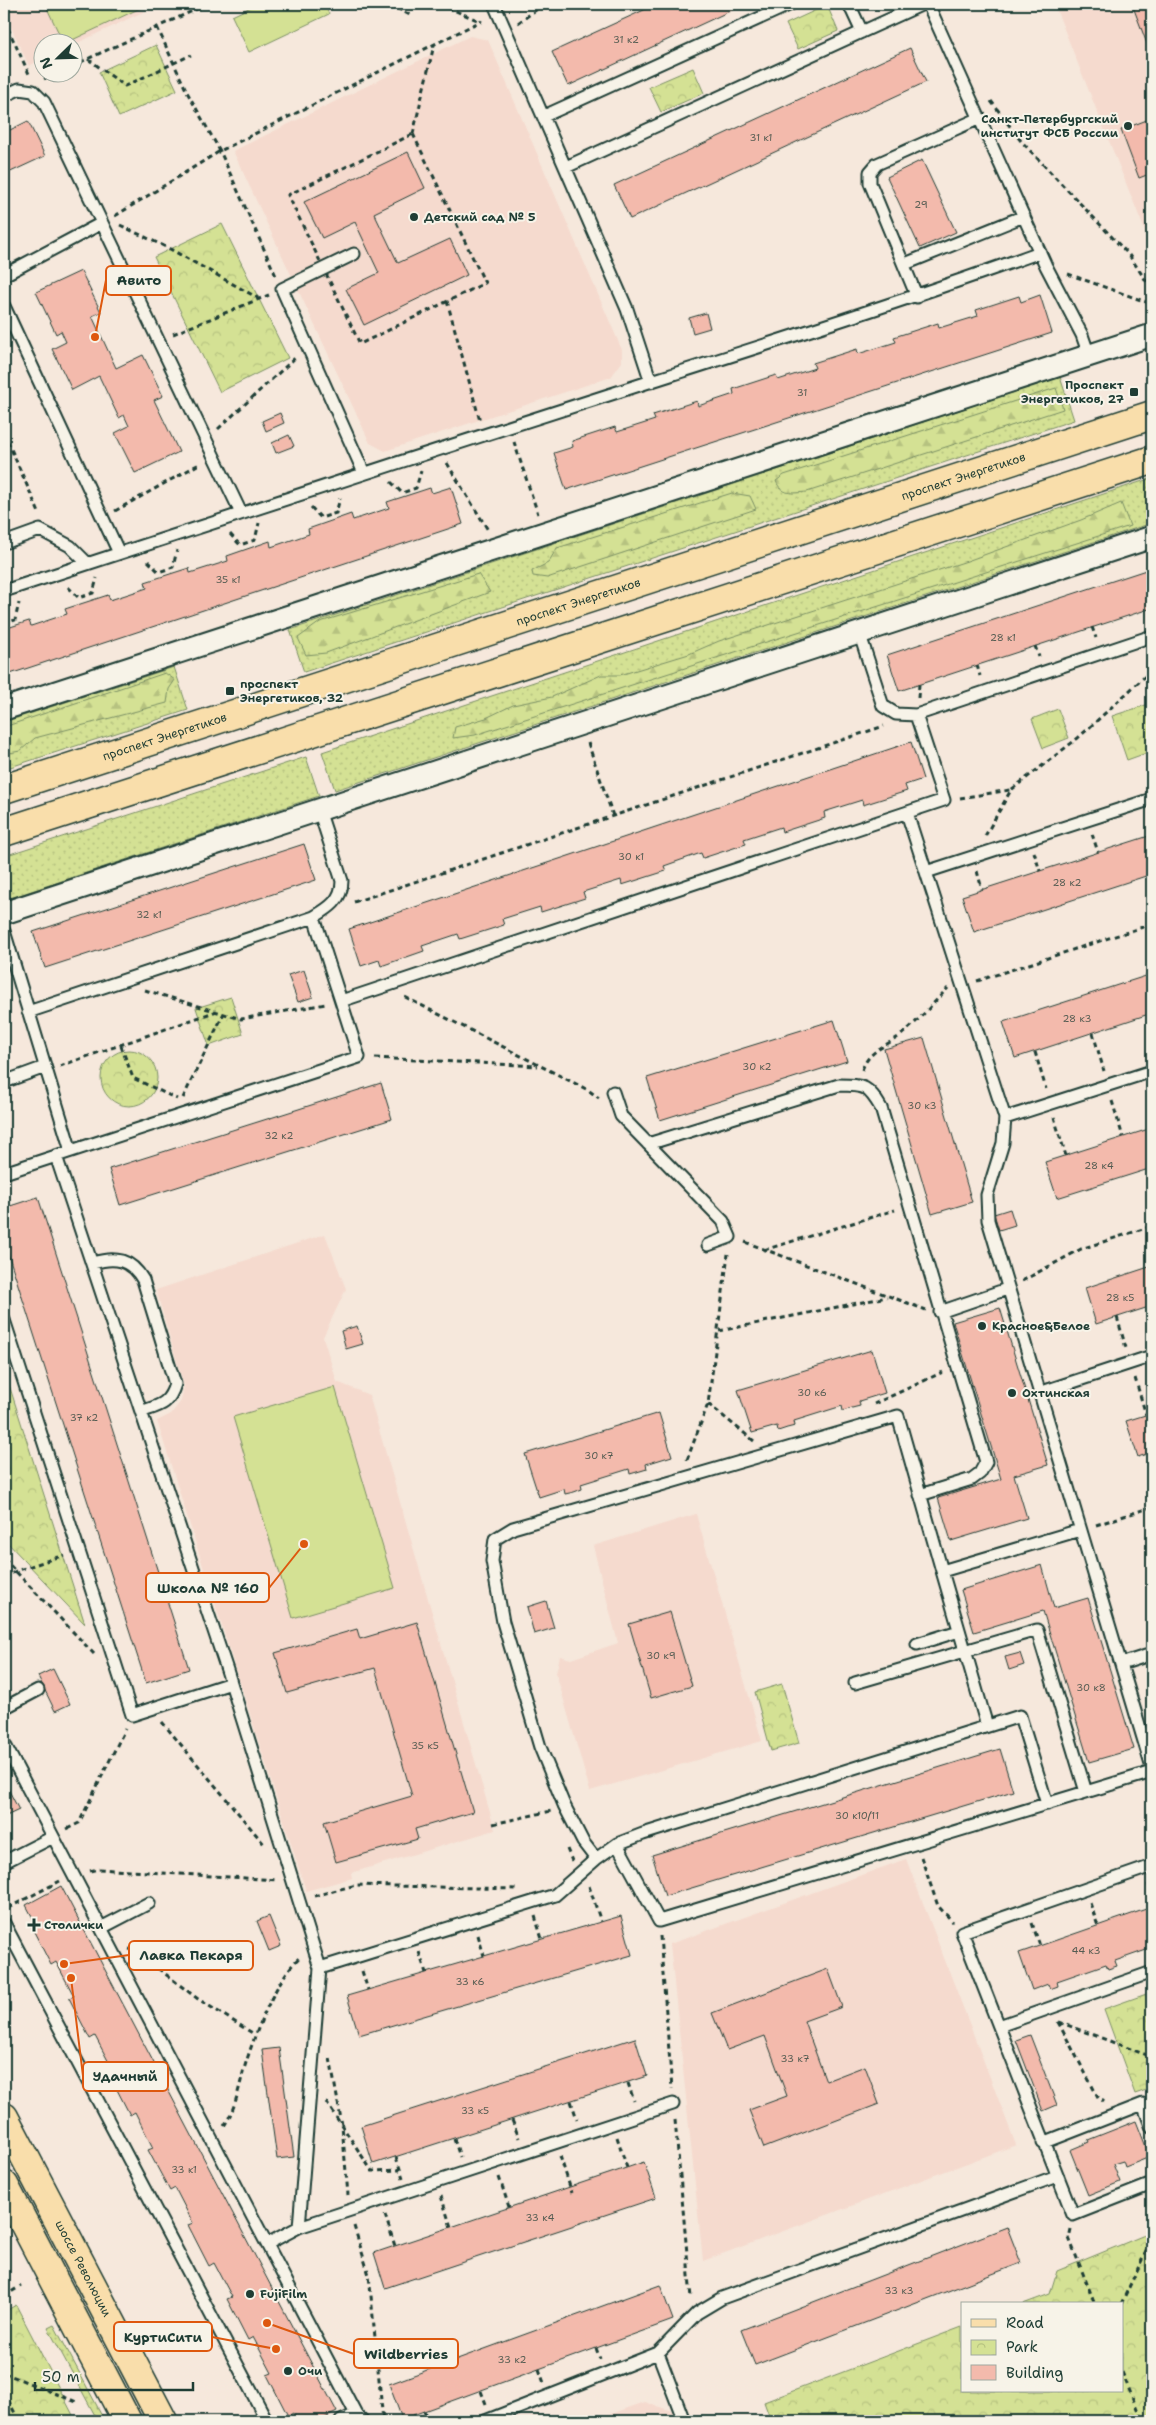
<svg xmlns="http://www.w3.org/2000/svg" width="1156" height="2425" font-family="'Shantell Sans',sans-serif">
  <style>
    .built { fill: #f5dace }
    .grass { fill: url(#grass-dots); stroke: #7a8f64 }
    .forest { fill: url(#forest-firs); stroke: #7a8f64 }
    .park { fill: url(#park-crowns); stroke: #7a8f64 }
    .pitch { fill: #d4e194; stroke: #7a8f64 }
    .building { fill: #f3baac; stroke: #1f3d34 }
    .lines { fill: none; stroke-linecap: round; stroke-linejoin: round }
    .lane-casing { stroke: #1f3d34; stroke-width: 15 }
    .street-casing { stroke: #1f3d34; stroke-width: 25 }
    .primary-casing { stroke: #1f3d34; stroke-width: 31 }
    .path { stroke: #1f3d34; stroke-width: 3; stroke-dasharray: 5 4; stroke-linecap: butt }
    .lane { stroke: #f7f3e8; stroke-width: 11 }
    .street { stroke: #f7f3e8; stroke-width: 21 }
    .primary { stroke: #f9deab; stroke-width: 28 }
    .poi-dot { fill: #1f3d34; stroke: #f7f3e8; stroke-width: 2 }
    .labels { text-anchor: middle; stroke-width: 4; stroke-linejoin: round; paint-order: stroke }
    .number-label { font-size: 10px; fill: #545c52 }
    .poi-label { font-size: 12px; font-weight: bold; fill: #1f3d34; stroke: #f7f3e8; text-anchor: start }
    .street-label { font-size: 12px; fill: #1f3d34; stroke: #f7f3e8 }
    .leader { fill: none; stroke: #de580e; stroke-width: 2 }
    .callout-dot { fill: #de580e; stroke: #f7f3e8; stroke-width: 2 }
    .callout { fill: #f7f3e8; stroke: #de580e; stroke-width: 2 }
    .callout-label { font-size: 14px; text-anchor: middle; font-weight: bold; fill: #1f3d34 }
  </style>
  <defs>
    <pattern id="grass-dots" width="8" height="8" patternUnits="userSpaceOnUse" patternTransform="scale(1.25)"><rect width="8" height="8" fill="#d4e194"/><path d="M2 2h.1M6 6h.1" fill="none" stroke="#b6c280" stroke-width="1.8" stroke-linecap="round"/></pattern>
    <pattern id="forest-firs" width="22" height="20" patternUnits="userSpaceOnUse" patternTransform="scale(1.25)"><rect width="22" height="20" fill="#d4e194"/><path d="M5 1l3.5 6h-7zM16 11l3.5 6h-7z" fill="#b6c280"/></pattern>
    <pattern id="park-crowns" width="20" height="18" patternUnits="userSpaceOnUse" patternTransform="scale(1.25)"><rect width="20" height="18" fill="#d4e194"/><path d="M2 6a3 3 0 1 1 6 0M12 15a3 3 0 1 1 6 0" fill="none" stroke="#b6c280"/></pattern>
  </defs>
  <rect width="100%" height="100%" fill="#f6e8dc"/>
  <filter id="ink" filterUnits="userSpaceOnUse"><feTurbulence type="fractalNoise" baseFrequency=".02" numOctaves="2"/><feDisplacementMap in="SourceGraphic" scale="10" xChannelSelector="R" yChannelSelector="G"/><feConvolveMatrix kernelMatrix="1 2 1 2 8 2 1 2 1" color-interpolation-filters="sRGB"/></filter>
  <g filter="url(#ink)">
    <path class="built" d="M4,4H160L73,45L72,42H42V59L29,66L4,12Z
      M1054,4H1152V248Z
      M470,36L488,40L622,350V362L611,377L385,451L370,443L233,151Z
      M325,1234L346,1289L323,1337L337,1382L369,1395L495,1830L351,1873L352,1878L306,1891L157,1421L171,1414L181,1401L184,1386L156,1290Z
      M696,1514L762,1741L590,1791L556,1673L560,1656L571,1659L618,1643L593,1546Z
      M906,1859L1016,2145L703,2261L670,1944Z
      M645,2402L687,2416L688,2421H591Z"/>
    <path class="grass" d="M1060,377L1074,420L304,672L290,630Z
      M1152,478V523L335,790L322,752Z
      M174,667L188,710L4,769V722Z
      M306,757L319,796L4,900V856Z
      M54,2325L105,2421H98L48,2328Z"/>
    <path class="forest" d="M1056,388L1063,409L807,492C793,493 782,496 776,481L784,475Z
      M732,493L750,496L756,509L547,578L533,576L532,571L548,563L557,548Z
      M1121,503L1130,526L475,735L453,738L455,727L486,718L513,705L552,697L601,675H620L689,654L719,641L967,561L1081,520Z
      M478,574L490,592L326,653L306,655L298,638L320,622Z
      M165,673L175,680L169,689L167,703L35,738L20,751L4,754V727Z"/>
    <path class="park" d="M827,5L838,31L798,49L786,24Z
      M156,45L177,90L119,117L99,72Z
      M693,68L704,93L661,112L649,87Z
      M222,224L288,358L220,392L154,257Z
      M1152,703V751L1127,760L1112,716Z
      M1058,709L1069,738L1043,748L1032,719Z
      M231,997L243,1034L209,1046L196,1008Z
      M101 1078a28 28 0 1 1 56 0a28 28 0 1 1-56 0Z
      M4,1369L85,1624L4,1539Z
      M782,1684L799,1743L771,1751L755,1692Z
      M1152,1992V2088L1135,2094L1104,2009Z
      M1152,2232V2421H771L764,2402L962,2327V2391H1122V2304H1023L1050,2294L1057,2271Z
      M16,2305L76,2421H4V2312Z"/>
    <path class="pitch" d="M45,4H149L68,42H63Z
      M257,4H324L329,14L249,52L232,16Z
      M335,1387L395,1588L293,1618L233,1417Z"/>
    <path class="building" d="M657,4H745L568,86L552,52Z
      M1132,4H1152V57Z
      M910,48L926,82L630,219L614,185Z
      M1152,118V173L1139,178L1121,130Z
      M28,121L45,156L4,175V133Z
      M408,152L425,188L374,213L398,263L450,239L467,275L364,325L346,289L379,273L355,222L322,238L304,202Z
      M922,160L956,232L920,248L887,177Z
      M81,271L101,312L92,316L116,368L143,355L163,396L154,400L179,452L135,473L115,433L129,426L124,415L119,418L99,376L72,390L52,349L66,342L61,331L56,334L36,292Z
      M1040,295L1052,333L566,490L554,453L573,447L572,441L615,427L617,432L655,420L653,415L697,401L698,406L734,394L733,389L776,375L778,380L815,368L813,363L857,349L858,354L896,342L894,337L938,323L939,328L978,316L976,310L1019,296L1021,302Z
      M706,313L710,328L693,333L689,318Z
      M280,413L284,423L266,431L262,421Z
      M289,435L294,446L276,453L272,443Z
      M451,487L463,524L4,676V629L29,621L31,626L67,614L65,609L108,595L110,600L147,588L145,582L189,568L190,573L228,561L227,556L270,541L271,547L309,534L308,529L351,514L353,520L389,508L387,502L430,488L432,493Z
      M1152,568V608L899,691L887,655Z
      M911,742L923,779L905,785L907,791L863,805L862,800L824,812L825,818L782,832L781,827L744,839L746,844L703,858L701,853L664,866L666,871L622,885L621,880L583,892L585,898L541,912L540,907L502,919L504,925L460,939L458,934L422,946L424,951L381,966L379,960L361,966L349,929Z
      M1152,835V874L974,932L962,896Z
      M304,844L316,880L45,968L33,932Z
      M304,970L313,997L298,1002L288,975Z
      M1152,974V1013L1015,1058L1003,1022Z
      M834,1020L847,1061L660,1120L647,1078Z
      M924,1038L972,1202L932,1214L884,1049Z
      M381,1083L392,1119L120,1205L109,1169Z
      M1152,1128V1168L1057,1198L1045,1162Z
      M38,1197L189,1669L146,1683L4,1241V1208Z
      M1010,1209L1015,1225L999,1230L994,1214Z
      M1152,1266V1306L1096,1324L1085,1288Z
      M1000,1308L1048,1465L1014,1475L1027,1518L951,1541L938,1498L1001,1479L953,1322Z
      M357,1326L363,1344L346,1349L341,1331Z
      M872,1350L885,1393L859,1401L860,1406L852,1408L843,1411L842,1406L794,1421L795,1426L787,1428L778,1431L777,1426L752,1433L738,1390Z
      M659,1413L672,1456L646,1464L647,1469L630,1474L629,1469L581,1484L582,1489L574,1492L565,1494L564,1489L539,1497L525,1454Z
      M1152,1413V1452L1138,1457L1126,1421Z
      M1042,1565L1054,1608L1088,1598L1134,1749L1089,1762L1043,1611L974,1632L961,1590Z
      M546,1601L554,1628L534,1634L527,1607Z
      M670,1612L692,1686L651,1698L629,1624Z
      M417,1622L473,1812L415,1829L418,1839L336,1862L324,1822L412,1796L375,1668L287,1693L275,1653L357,1629L360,1639Z
      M1020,1653L1024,1665L1009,1670L1005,1657Z
      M53,1669L70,1704L55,1711L38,1676Z
      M1000,1749L1013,1791L665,1896L652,1855Z
      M4,1781L19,1810L4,1817Z
      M61,1886L337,2412L319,2421H297L293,2413L288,2416L267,2375L272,2373L253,2337L248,2340L227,2299L232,2297L214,2263L209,2266L188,2225L193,2223L175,2188L170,2191L148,2150L153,2148L135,2112L130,2115L109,2074L114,2072L95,2036L90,2039L69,1998L74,1996L56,1962L51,1965L30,1924L35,1922L26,1905Z
      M1152,1907V1948L1115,1961L1117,1966L1108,1969L1106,1964L1057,1981L1058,1986L1050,1989L1048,1984L1032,1990L1019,1953Z
      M269,1916L281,1946L269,1951L257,1921Z
      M621,1916L632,1955L359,2035L347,1996Z
      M828,1969L842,2007L804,2021L826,2081L865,2066L879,2104L764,2148L749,2110L787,2096L765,2036L727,2050L712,2013Z
      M1030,2035L1057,2105L1043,2111L1016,2040Z
      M635,2038L647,2076L373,2164L361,2126Z
      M279,2048L294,2157L277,2159L262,2050Z
      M1136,2121L1150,2157L1125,2167L1123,2161L1113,2164L1120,2182L1088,2195L1070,2150L1089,2142L1088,2140Z
      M644,2162L656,2198L385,2288L374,2253Z
      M1007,2227L1021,2263L755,2365L741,2330Z
      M660,2285L673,2320L402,2419L389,2384Z"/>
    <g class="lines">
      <g class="lane-casing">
        <path id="lane" d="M494,4L627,309L651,382
          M849,4L862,32
          M928,4L1046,266L1082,335L1089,355
          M4,96L19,89L33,91L44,102L241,513
          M544,116L791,4
          M566,167L923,4
          M354,254L282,289L364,473
          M905,264L1024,216
          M4,275L102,223
          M917,297L870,183V172L877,164L980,118
          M4,306L119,553
          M4,543L40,530L70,546L87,563
          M4,591C220,519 438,450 655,380C784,339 913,298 1040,252
          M916,715L1152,636
          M907,813L1005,1118L1152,1071
          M926,872L1152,799
          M4,931L71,1151
          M341,1001L944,800L916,715L896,714L883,706L859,632
          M28,1012L314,917C329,908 342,900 342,881L319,810
          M4,1082L45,1067
          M613,1092L621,1116L723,1221L730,1237L708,1245
          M1005,1118L1003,1143L987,1195L988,1220L1152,1768
          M648,1144L839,1085C865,1085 868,1086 881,1108L986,1462L980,1473L972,1479L920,1495
          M56,1156L227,1670L320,1968L299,2227L267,2244
          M4,1173L359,1057L314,917
          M93,1263C115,1256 131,1259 143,1280L175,1384C169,1404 161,1405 143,1411
          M940,1312L1007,1289
          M4,1320L132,1715L231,1683
          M1039,1393L1152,1356
          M917,1644L959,1631
          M1121,1664L1152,1654
          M855,1683L1037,1630L1086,1792
          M4,1708L38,1690
          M987,1726L942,1571L1080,1530
          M4,1743L356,2414L363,2421
          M617,1844L659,1921L1152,1772
          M596,1859L583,1842L564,1805L540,1747L503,1622L492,1561L495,1539L513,1528L898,1416L942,1571
          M4,1862L53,1837
          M1152,1866L962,1932L1073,2215L1152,2184
          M4,1923L267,2421
          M101,1928L149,1903
          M320,1968L555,1895L596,1859L617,1844L643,1834L1020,1716L1047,1804
          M999,2026L1152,1972
          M1043,2143L1143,2104L1152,2128
          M299,2227L673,2104
          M658,2353L684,2421
          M341,2421L356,2414
          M485,2421L658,2353L697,2313L722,2298L1057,2176"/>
      </g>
      <g class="street-casing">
        <path id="street" d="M4,709L1152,335
          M4,913L1152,537"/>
      </g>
      <g class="primary-casing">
        <g id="primary">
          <path id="s1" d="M4,789L1152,415"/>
          <path d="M4,832L1152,460"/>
          <path id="s2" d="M4,2117L163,2421"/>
          <path d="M4,2185L127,2421"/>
        </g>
      </g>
      <path class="path" d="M389,4L412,16
        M439,4L482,22
        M4,20L30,76
        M518,23L544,4
        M157,27L187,92L220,151L276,276
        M88,59L125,86L191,55
        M72,66L208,4
        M44,79L58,72
        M991,101L1021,141L1129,255L1152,290
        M413,134L485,283L360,344L288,195Z
        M413,134L434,45
        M115,216L220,151L481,21
        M120,225L170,249L258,298
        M1068,274L1152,304
        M447,301L480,421
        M173,334L269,295
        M218,429L296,357
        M4,433L40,515
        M514,442L538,514
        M447,463L488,530
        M391,482L402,493L416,488L421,471
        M311,507L321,518L336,513L340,498
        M115,511L201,463
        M230,534L240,545L255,540L259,523
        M148,561L159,572L173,567L177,550
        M68,587L79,598L93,593L97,578
        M1150,608L1152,616
        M4,624L15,620L19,603
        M1092,627L1096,638
        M1035,646L1039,657
        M977,665L980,676
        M918,698L919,684
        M588,743L613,816
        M960,798L1010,790
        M1092,834L1098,852
        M985,836L1011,790L1078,738L1152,670
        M1034,852L1040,871
        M977,871L982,889
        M354,902L884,726
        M977,981L1152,924
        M145,990L241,1019L326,1004
        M405,997L588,1090L599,1098
        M1150,1014L1152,1020
        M1093,1033L1104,1071
        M121,1046L133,1078L177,1099
        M1035,1052L1046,1089
        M375,1058L538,1066
        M60,1066L217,1011
        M862,1070C869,1050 885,1047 901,1035C918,1022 933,1003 948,988
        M183,1098L224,1013
        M1112,1101L1123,1137
        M1054,1117L1066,1156
        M745,1242L926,1310
        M764,1250L895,1210
        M1022,1281L1081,1249L1152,1226
        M1117,1317L1126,1348
        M719,1331L887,1297
        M1135,1378L1146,1415
        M708,1404L754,1441
        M874,1404L943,1372
        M687,1460L708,1404L728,1254
        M1096,1525L1152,1507
        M4,1559L94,1654
        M4,1578L16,1571L64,1555
        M162,1722L264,1844
        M493,1824L551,1811
        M67,1829L79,1823L125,1729
        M567,1849L572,1861
        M921,1857L938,1906L953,1922
        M90,1871L98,1869L278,1880
        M1148,1884L1152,1895
        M589,1886L601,1922
        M314,1896L356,1885L516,1889
        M1090,1903L1098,1926
        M8,1908L60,1881
        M535,1916L542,1939
        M1032,1923L1040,1946
        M478,1935L484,1956
        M660,1936L672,2089
        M129,1949L134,1950L198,1999L254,2034
        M419,1952L426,1973
        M362,1971L368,1990
        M1058,2022L1098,2097L1104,2102
        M1059,2022L1152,2057
        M330,2058L342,2125L348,2195
        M628,2083L634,2101
        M571,2101L577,2119
        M326,2102L372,2171L400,2170
        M512,2120L519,2138
        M675,2120L691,2298
        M224,2126C235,2110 239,2088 244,2069C254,2036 275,1979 301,1956
        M617,2137L627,2168
        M454,2139L460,2157
        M560,2156L572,2193
        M396,2157L403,2178
        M499,2177L509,2207
        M441,2196L451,2227
        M385,2215L395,2246
        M354,2226L369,2275L383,2421
        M1071,2229L1069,2238L1095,2304
        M4,2296L21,2286
        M1121,2304L1152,2239
        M596,2348L600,2359
        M539,2369L544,2383
        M1122,2372L1142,2421
        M4,2373L79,2403
        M481,2391L486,2404
        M4,2392L19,2421
        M424,2411L428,2421"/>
      <use href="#lane" class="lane"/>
      <use href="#street" class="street"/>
      <use href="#primary" class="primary"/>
    </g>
  </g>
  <g class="poi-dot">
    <circle cx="1128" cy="126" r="5"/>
    <circle cx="414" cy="217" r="5"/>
    <rect x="1129" y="387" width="10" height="10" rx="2.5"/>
    <rect x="225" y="686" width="10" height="10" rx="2.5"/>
    <circle cx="982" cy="1326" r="5"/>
    <circle cx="1012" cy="1393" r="5"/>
    <path d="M31.5 1917.5h5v5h5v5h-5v5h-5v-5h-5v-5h5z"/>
    <circle cx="250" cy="2294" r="5"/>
    <circle cx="288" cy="2371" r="5"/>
  </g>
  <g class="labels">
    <g class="number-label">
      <text x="626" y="43">31 к2</text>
      <text x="761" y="141">31 к1</text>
      <text x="921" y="208">29</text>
      <text x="802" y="396">31</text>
      <text x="228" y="583">35 к1</text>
      <text x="1003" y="641">28 к1</text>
      <text x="631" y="860">30 к1</text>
      <text x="1067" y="886">28 к2</text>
      <text x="149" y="918">32 к1</text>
      <text x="1077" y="1022">28 к3</text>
      <text x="757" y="1070">30 к2</text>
      <text x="922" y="1109">30 к3</text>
      <text x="279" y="1139">32 к2</text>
      <text x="1099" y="1169">28 к4</text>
      <text x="1120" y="1301">28 к5</text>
      <text x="812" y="1396">30 к6</text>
      <text x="84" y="1421">37 к2</text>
      <text x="599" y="1459">30 к7</text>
      <text x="661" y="1659">30 к9</text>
      <text x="1091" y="1691">30 к8</text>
      <text x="425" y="1749">35 к5</text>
      <text x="857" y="1819">30 к10/11</text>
      <text x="1086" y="1954">44 к3</text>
      <text x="470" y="1985">33 к6</text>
      <text x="795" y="2062">33 к7</text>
      <text x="475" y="2114">33 к5</text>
      <text x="184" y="2173">33 к1</text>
      <text x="540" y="2221">33 к4</text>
      <text x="899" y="2294">33 к3</text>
      <text x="512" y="2363">33 к2</text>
    </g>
    <g class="poi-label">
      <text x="1118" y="123" text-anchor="end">Санкт-Петербургский<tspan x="1118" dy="14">институт ФСБ России</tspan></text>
      <text x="424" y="221">Детский сад № 5</text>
      <text x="1124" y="389" text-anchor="end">Проспект<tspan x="1124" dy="14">Энергетиков, 27</tspan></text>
      <text x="240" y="688">проспект<tspan x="240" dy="14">Энергетиков, 32</tspan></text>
      <text x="992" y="1330">Красное&amp;Белое</text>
      <text x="1022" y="1397">Охтинская</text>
      <text x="44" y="1929">Столички</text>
      <text x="260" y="2298">FujiFilm</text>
      <text x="298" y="2375">Очи</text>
    </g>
    <g class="street-label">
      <text dy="4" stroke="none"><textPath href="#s1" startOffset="1009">проспект Энергетиков</textPath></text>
      <text dy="4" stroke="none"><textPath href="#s1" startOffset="604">проспект Энергетиков</textPath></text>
      <text dy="4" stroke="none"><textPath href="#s1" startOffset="169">проспект Энергетиков</textPath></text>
      <text dy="4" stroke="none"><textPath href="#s2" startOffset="171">шоссе Революции</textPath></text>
    </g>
  </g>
  <path class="leader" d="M95 337L106 280M304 1544L269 1588M64 1964L129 1955M71 1978L83 2076M276 2349L212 2337M267 2323L354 2354"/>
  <g class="callout-dot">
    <circle cx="95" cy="337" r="5"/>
    <circle cx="304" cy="1544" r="5"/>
    <circle cx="64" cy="1964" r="5"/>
    <circle cx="71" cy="1978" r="5"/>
    <circle cx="276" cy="2349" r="5"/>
    <circle cx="267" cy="2323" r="5"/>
  </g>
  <g class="callout">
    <rect x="106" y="266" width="65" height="29" rx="5"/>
    <rect x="146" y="1573" width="123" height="29" rx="5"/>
    <rect x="129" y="1941" width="124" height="29" rx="5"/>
    <rect x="83" y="2062" width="85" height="29" rx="5"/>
    <rect x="114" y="2322" width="98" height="29" rx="5"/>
    <rect x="354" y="2339" width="104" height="29" rx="5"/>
  </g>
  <g class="callout-label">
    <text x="139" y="285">Авито</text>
    <text x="208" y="1593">Школа № 160</text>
    <text x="191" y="1960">Лавка Пекаря</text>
    <text x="125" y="2081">Удачный</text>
    <text x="163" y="2342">КуртиСити</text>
    <text x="406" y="2359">Wildberries</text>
  </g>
  <rect width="1156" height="2425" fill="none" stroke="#f7f3e8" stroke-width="20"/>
  <rect x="10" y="10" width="1136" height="2405" fill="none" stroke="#1f3d34" stroke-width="2" filter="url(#ink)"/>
  <rect x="961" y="2302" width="162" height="90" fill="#f7f3e8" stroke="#a1aaa0"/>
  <rect x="971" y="2319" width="25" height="8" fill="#f9deab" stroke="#a1aaa0"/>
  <text x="1006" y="2328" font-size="15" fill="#1f3d34">Road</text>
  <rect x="971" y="2340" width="25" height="15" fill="url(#park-crowns)" stroke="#a1aaa0"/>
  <text x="1006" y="2352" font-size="15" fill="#1f3d34">Park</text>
  <rect x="971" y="2365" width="25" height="15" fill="#f3baac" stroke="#a1aaa0"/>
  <text x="1006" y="2378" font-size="15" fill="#1f3d34">Building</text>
  <g transform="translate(58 58) rotate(247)"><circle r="24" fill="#f7f3e8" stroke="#a1aaa0"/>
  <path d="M0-4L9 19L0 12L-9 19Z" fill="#1f3d34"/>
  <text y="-8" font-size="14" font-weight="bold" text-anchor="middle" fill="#1f3d34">N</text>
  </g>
  <path d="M35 2382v8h158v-8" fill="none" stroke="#1f3d34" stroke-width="2.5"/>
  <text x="42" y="2382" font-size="15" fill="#1f3d34" stroke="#f7f3e8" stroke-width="4" paint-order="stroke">50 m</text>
</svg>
